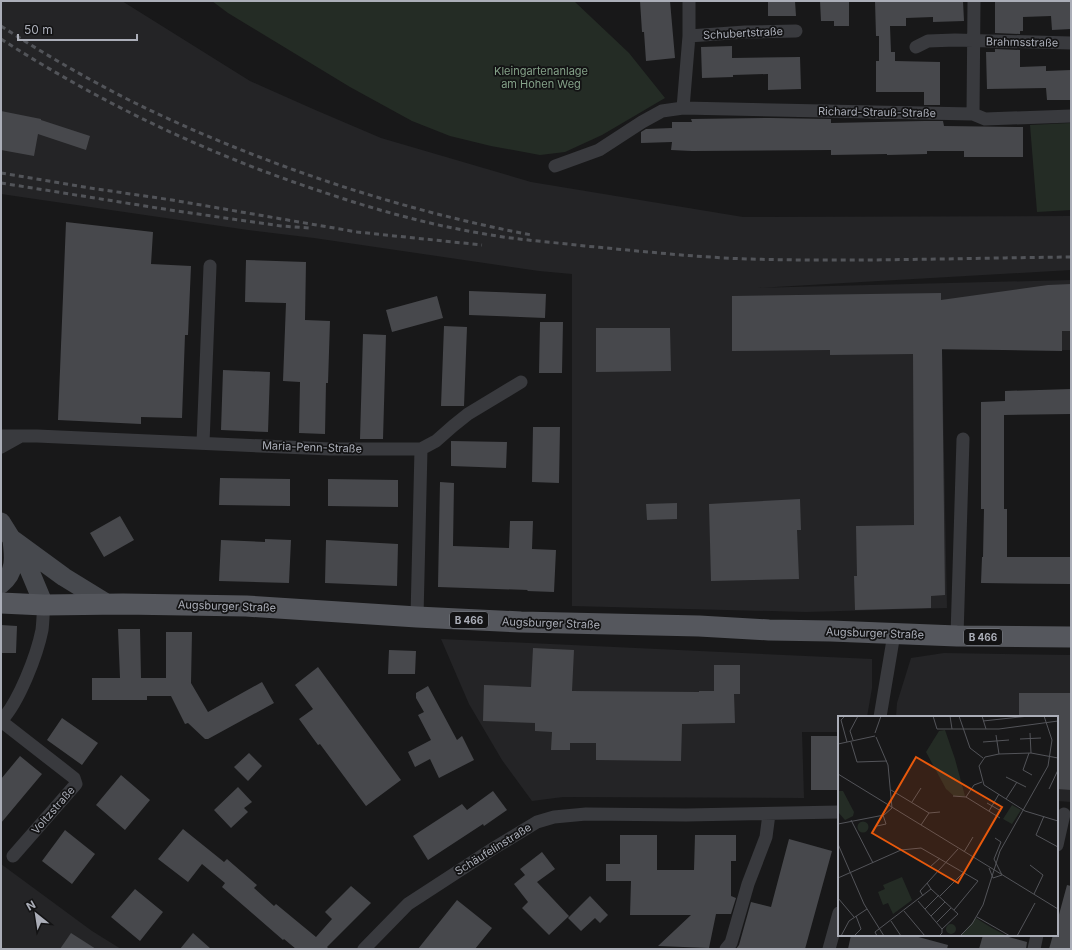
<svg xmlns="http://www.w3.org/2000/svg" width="1072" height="950" font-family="Inter,sans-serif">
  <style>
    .built { fill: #242426 }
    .green { fill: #242c25 }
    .building { fill: #47484c }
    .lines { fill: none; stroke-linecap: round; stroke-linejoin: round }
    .street { stroke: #393a3e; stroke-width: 13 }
    .secondary { stroke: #47494e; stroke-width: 19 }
    .primary { stroke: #55575d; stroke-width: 21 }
    .rail { stroke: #525459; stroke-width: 3; stroke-dasharray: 5 4; stroke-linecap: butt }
    .labels { text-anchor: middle; stroke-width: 3.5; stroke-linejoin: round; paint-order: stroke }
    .shield { fill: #131314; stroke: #7d8087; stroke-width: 1 }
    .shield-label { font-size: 10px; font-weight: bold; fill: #abaeb8 }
    .street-label { font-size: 11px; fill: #abaeb8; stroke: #131314 }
    .park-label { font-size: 11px; fill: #84a188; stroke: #131314 }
    .inset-road { fill: none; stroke: #535459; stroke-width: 1 }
    .view { fill: #e8590c; fill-opacity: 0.15; stroke: #e8590c; stroke-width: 2 }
    .inset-edge { fill: none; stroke: #abaeb8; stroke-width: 2 }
  </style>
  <rect width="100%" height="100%" fill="#181819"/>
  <path class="built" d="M1,1H122L250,81L313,109L381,138L531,182L743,217L1071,216V270L757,288L1071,280V350H942L947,608L806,612L572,606V274L539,271L314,238L248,230L1,194Z
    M441,639L872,659V688L867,717H839V732H802L804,798L563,797L532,801L502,760L469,704Z
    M944,653L1071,655V802L1057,801V717H896L897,703L911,658Z
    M1,864L92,931L121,949H1Z"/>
  <path class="green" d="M212,1H574L629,53L665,98L602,135L565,152L540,155L491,146L450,136L412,121L350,87L228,13Z
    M1071,123V210L1037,212L1030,125Z"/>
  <path class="building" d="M640,1H670L675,58L646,61L644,32H642Z
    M768,1H795L796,16H768Z
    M820,1H849V26H834V21H821Z
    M875,1H963L964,21L933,22V17L906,18V26H890L891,52H895V61L940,62V105H924V92H876V61H879V36H876Z
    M995,1H1071V29L1052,30L1051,16L1023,17V31H1020V34L995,33Z
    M732,46V58L800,57L801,89L768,90V74L733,75V77L702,78L701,47Z
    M995,49L1020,50V67L1046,66V71L1071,70V100H1047L1046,88L987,89L986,52H995Z
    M1,111L41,119V120L90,136L86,150L38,134L34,156L1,150Z
    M771,118L831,119V123L924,121H943L944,126L1023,127V157H964V151H927V154L887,155V154L831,155V150L692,151L671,150L672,142L641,143V132L646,129L672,128V122H692L691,119Z
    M66,222L153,232L151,264L191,266L188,335H185L182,418L141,417V424L58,420Z
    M246,260L306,262L305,320L330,321L328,383H326L325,434L299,433L300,382L283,381L286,303L245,302Z
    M1071,284V331H1062V351L942,349L945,595L931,596V608L855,610L854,576H857L856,526L914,525L913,354L830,355V350L732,351V296L941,293V300L1048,285Z
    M469,291L546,294L545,318L469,315Z
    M437,296L443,318L392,332L386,310Z
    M540,322H563L562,373H539Z
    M444,326L467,327L464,406H441Z
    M596,328H670L671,371L596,372Z
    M363,334L386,335L383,439H360Z
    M223,370L270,372L268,432L221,430Z
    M1071,389V414L1004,415V509H1007V557H1071V584L981,583L982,557H983L984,509H981V402L1005,401V391Z
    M533,427H560L559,483L532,482Z
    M451,441L507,442L506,468L451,466Z
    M220,478L290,479V506L219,505Z
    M328,479L398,480V507L328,506Z
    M440,482L454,483L453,546L509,548L510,521H533L532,549L556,550L554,592L527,591L528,590L438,587Z
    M800,499L801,530H797L799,579L711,581L709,504Z
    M677,503V519L647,520L646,504Z
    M120,516L134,540L104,557L90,533Z
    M265,539L291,540L289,583L219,581L221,540L265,542Z
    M326,540L398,544L397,586L325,583Z
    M1,625L17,626L16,653H1Z
    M118,629H140L141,678H166V632H192L191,683L208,712L262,682L274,703L208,739H205L188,723L185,724L171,696H147V700H92V678H120Z
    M533,648L574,650L572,691L699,692V691H714V665H740V694H734L735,723L682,724L681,761L596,760V743H570V750H551L552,732L535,731V723L483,721L484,685L531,687Z
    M389,650L416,651L415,674H388Z
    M318,667L401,780L366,806L320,744L318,745L299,719L313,709L295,685Z
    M428,686L457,740L462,736L474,760L439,778L430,759L415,767L408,752L431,740L418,715L424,712L416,698V693Z
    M1019,693H1071V790L1057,789V717H1019Z
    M62,718L98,743L82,765L47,740Z
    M811,736H839V790H811Z
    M249,753L262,766L248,781L234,767Z
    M20,756L42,774L1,823V779Z
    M121,775L150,800L125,830L96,805Z
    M238,787L252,802L244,808L248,812L231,828L214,810Z
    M493,791L507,810L484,826L483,824L428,860L413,836L462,804L467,810Z
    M183,829L224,862L227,859L257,885L254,888L274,906L276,904L316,937L332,919L325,912L351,886L371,903L327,947L329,949H296L284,939L283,940L222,887L225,883L202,864L188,882L158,859Z
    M65,830L95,854L72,884L42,861Z
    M620,835H657V870H694L695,835H736V861H731V896L736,898L731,914H716L709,948L658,946L691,915H630L631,881H606V864H620Z
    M789,839L832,851L805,949H736L739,945L751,902L771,907Z
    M542,852L555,869L537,882L569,916L549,935L522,908L528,902L514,884L525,875L520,869Z
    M1067,885L1071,886V949H1049L1053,935H1057V922Z
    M135,889L163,912L140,941L111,917Z
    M590,896L608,915L600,923L595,918L581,931L568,918Z
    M457,900L492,928L475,949H418Z
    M71,933L96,949H60Z
    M193,933L211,949H180Z
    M851,935H911L948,945L947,949H848Z
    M983,935H1001L1027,942L1026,949H979Z"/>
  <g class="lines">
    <path class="street" d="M689,36L745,32L796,31
      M916,47L928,41L955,40L1071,43
      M683,108L973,114L985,119L1071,116
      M973,114L974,1
      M555,166L599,150L642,122L662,111L683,108L689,36V1
      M1,436H37L330,449H421L436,441L453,426L468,414L521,382
      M203,443L210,266
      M1,447L19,437
      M417,617L421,449
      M957,636L963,439
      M880,717L894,634
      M1,721L74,778L76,784L13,856
      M1,721C19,702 37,655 42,630C43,622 43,613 44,605
      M1057,845L1064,814
      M364,949L408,904L494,848L537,822L554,817L586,814L686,815L839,812
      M726,949L731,943L748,884L766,837L769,814
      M829,949L839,913
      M1034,949L1037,935"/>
    <path class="secondary" d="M1,522L26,562L44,605
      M12,539L64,577L108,604
      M1,584C16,573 14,557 12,540"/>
    <path class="primary" d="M1,603L44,605L123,604L246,606L417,617L521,622L699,626L769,630L831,631L957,636L1071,637"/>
    <path class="rail" d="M1,26C44,54 89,80 135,103C258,163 398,210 532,235
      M1,39C102,104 210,155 323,192C376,210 430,225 485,234C518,240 552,242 585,246C639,251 693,257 747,259C855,262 963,258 1071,257
      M1,173L90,188L172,200L357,232L482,245
      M1,183L170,210L281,226L309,228"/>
  </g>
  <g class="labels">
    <g class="shield">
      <rect x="450" y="612" width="38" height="16" rx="3"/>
      <rect x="964" y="629" width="38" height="16" rx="3"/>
    </g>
    <g class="shield-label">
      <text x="469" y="624">B 466</text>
      <text x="983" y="641">B 466</text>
    </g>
    <g class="street-label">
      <text transform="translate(743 33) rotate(-3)" y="4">Schubertstraße</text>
      <text transform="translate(1022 42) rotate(1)" y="4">Brahmsstraße</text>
      <text transform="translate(877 112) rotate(1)" y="4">Richard-Strauß-Straße</text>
      <text transform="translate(312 447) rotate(2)" y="4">Maria-Penn-Straße</text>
      <text transform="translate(227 606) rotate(2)" y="4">Augsburger Straße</text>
      <text transform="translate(551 623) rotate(2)" y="4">Augsburger Straße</text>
      <text transform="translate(875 633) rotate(2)" y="4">Augsburger Straße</text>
      <text transform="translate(53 810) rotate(-49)" y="4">Voltzstraße</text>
      <text transform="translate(493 849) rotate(-32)" y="4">Schäufelinstraße</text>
    </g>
    <g class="park-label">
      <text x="541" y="75">Kleingartenanlage<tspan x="541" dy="13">am Hohen Weg</tspan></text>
    </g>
  </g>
  <g transform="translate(838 716)">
    <rect width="220" height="220" fill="#181819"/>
    <path d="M107,14L117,43L127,80H116L108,73L88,36L101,15ZM0,75H5L16,96L15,100L7,104L0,96ZM174,89L183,94L174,108L165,103ZM19.5 111a5.5 5.5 0 1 1 11 0a5.5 5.5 0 1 1-11 0ZM64,161L74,184L55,198L50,187L45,189L40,176L47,173L45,169ZM138,202L154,212L169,220H122ZM108 213a5 5 0 1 1 10 0a5 5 0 1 1-10 0Z" fill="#242c25"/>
    <path class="inset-road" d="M7,0L3,4L9,26M95,0L99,13H161L220,5M112,0L114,13M121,0L132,32L145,42M144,0L148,13M145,5L191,0M37,17L43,0M192,17L193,37M158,19L161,38M38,21L50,49L54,92M182,23L203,22M15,24L12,15L20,0M13,26L19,46L49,45M145,26L171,24M0,28L37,20M191,37L185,54L194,59M220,42L193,37L161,38L147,41L141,50L146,69L187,95L220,105M0,58L220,193M168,61L188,71M211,73L220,54M53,74L91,97L102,96M115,80L128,81L136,69L144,66M128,81L162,102M168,83L179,66M74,86L83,72M149,87L163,95M151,95L161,78M206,100L198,119L220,131M13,104L35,147M0,108L46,99L54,92M83,109L91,97M39,110L48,108L45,99M0,128L26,188L46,220M126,136L135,121M192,149L205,159L196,178M92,151L102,142M151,152L155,162L164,159L156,143L163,126L157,122M0,162L63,134L83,132L140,165L116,194M93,173L120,198L104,213M85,180L82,175L120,133M102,180L126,156M0,182L16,201M80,185L104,213V217L101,220M87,193L101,179M66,195L87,220M93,200L107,186M139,201L172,220M53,205L63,220M98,207L113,192M3,220L11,205L29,193M16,220L23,213L18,200M39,220L37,216L93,173L89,167M122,220L134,208L145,189L162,135L210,50L214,24L206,0M179,220L197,187"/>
    <path class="view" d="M78,41L164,91L120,167L34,117Z"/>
    <rect width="220" height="220" class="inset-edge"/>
  </g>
  <rect width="1072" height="950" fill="none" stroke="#abaeb8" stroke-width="4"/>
  <g transform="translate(36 914) rotate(330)" stroke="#131314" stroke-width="3" paint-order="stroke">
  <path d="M0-3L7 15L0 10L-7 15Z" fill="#abaeb8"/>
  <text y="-6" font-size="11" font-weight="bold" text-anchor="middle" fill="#abaeb8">N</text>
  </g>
  <path d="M18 34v6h119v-6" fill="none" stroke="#abaeb8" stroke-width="2"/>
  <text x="24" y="34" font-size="12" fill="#abaeb8" stroke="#131314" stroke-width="3" paint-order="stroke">50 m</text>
</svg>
